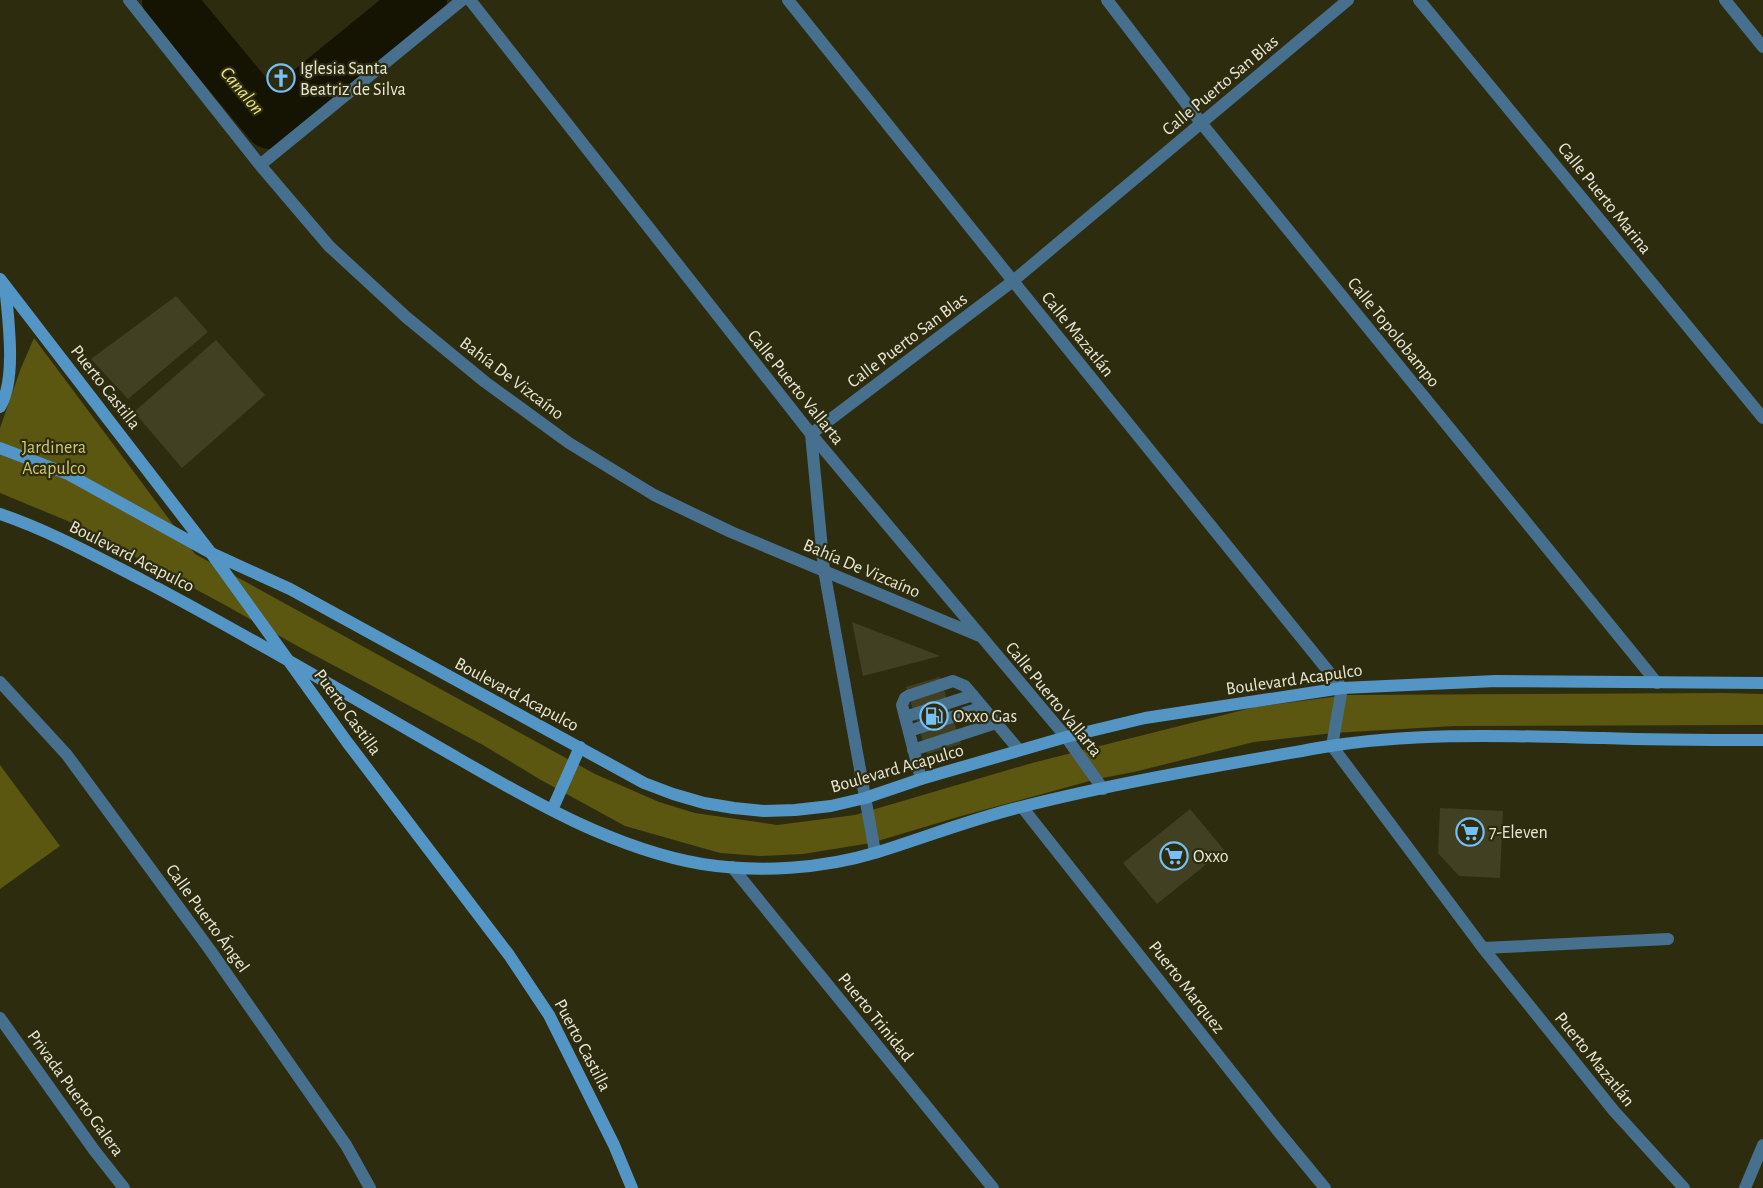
<svg xmlns="http://www.w3.org/2000/svg" width="1763" height="1188" font-family="'Alegreya Sans',sans-serif">
  <style>
    .green { fill: #5b5610 }
    .lines { fill: none; stroke-linecap: round; stroke-linejoin: round }
    .river { stroke: #151402; stroke-width: 52 }
    .building { fill: #424023 }
    .lane { stroke: #47708e; stroke-width: 12 }
    .street { stroke: #47708e; stroke-width: 12 }
    .secondary { stroke: #5396c6; stroke-width: 12 }
    .labels { text-anchor: middle; stroke-width: 4.5; stroke-linejoin: round; paint-order: stroke }
    .poi-label { font-size: 18px; fill: #eae9d8; stroke: #2e2c0f; text-anchor: start }
    .street-label { font-size: 18px; fill: #eae9d8; stroke: #2e2c0f }
    .park-label { font-size: 18px; fill: #d0ca6c; stroke: #2e2c0f }
    .water-label { font-size: 19px; font-style: italic; fill: #eee88a; stroke: #2e2c0f }
  </style>
  <rect width="100%" height="100%" fill="#2e2c0f"/>
  <path class="green" d="M34,338L195,554L595,774L659,802L695,813L777,825L855,815L1032,763L1255,707L1348,695L1724,693L1763,694V725L1454,726L1333,733L1254,742L1134,772L1097,779L958,817L871,843L803,854L760,856L720,853L625,826L541,780L483,745L301,648L225,605L70,522L0,493V428L21,368Z
    M0,765L60,846L0,889Z"/>
  <g class="lines">
    <path class="river" d="M168,0L270,123L421,0"/>
  </g>
  <path class="building" d="M176,296L208,332L128,399L91,359Z
    M216,340L265,395L182,468L134,412Z
    M852,622L940,656L863,676Z
    M940,677L961,744L927,754L906,687Z
    M1440,808L1503,811L1500,878L1459,876L1438,853Z
    M1190,809L1224,850L1157,904L1123,863Z"/>
  <g class="lines">
    <path class="lane" d="M905,717L973,695
      M909,731L983,707
      M913,750L996,723
      M921,779L902,705L905,698L908,696L953,681L965,686L1019,750"/>
    <path class="street" d="M129,0L260,165L329,246L406,317L485,382L569,443L654,495L731,532L982,637
      M470,0L811,434L1066,737L1103,789
      M788,0L1013,281L1342,688L1332,746L1483,948L1614,1111L1684,1188
      M1107,0L1202,124L1657,683
      M1419,0L1763,418
      M1725,0L1763,47
      M260,165L462,0
      M0,682L67,755L210,950L346,1145L370,1188
      M1022,807L1278,1131L1325,1188
      M875,852L824,570L811,434L1013,281L1348,0
      M732,867L993,1188
      M1483,948L1668,939
      M0,1018L94,1150L124,1188
      M1745,1188L1763,1145"/>
    <path class="secondary" d="M0,279L211,553L347,742L509,955L549,1015L614,1145L632,1188
      M0,407C17,379 8,318 5,285
      M0,448L68,474L211,553L290,589L644,783L673,794L704,803L734,808L764,811L795,810L831,806L865,798L921,779L1066,737L1145,718L1342,688L1496,681L1763,683
      M0,514C50,531 97,557 144,581C249,636 351,697 454,756C530,800 614,849 702,864C759,873 822,869 878,852C926,837 972,819 1021,807C1120,782 1222,765 1324,747C1416,732 1511,736 1604,738C1657,740 1710,740 1763,740
      M552,810L580,747"/>
  </g>
  <defs>
    <g id="church-ring" transform="scale(1.4375)"><circle r="9.5" fill="#2e2c0f" stroke="#76c0f7" stroke-width="1.5"/><path d="M-1.2-6h2.4v3.5h3.3v2.4h-3.3V6h-2.4V-.1h-3.3v-2.4h3.3Z" fill="#76c0f7"/></g>
    <g id="fuel-ring" transform="scale(1.4375)"><circle r="9.5" fill="#2e2c0f" stroke="#76c0f7" stroke-width="1.5"/><path d="M-5.5-6h7V0h2V4h1.3V-2.5L3-4.5l.8-.8L6-3V5H2.5V1h-1V6h-7ZM-4.2-4.7v3.2H.2V-4.7Z" fill="#76c0f7"/></g>
    <g id="supermarket-ring" transform="scale(1.4375)"><circle r="9.5" fill="#2e2c0f" stroke="#76c0f7" stroke-width="1.5"/><path d="M-6-5.5h2.5l.6 2H6L4.5 2H-2.5L-4.4-4H-6ZM-1.5 3.2a1.3 1.3 0 1 0 .1 0ZM3 3.2a1.3 1.3 0 1 0 .1 0Z" fill="#76c0f7"/></g>
  </defs>
  <g fill-rule="evenodd">
    <use href="#church-ring" x="281" y="78"/>
    <use href="#fuel-ring" x="934" y="716"/>
    <use href="#supermarket-ring" x="1470" y="832"/>
    <use href="#supermarket-ring" x="1174" y="856"/>
  </g>
  <g class="labels">
    <g class="poi-label">
      <text x="300" y="74">Iglesia Santa<tspan x="300" dy="21">Beatriz de Silva</tspan></text>
      <text x="953" y="722">Oxxo Gas</text>
      <text x="1489" y="838">7-Eleven</text>
      <text x="1193" y="862">Oxxo</text>
    </g>
    <g class="street-label">
      <text transform="translate(1220 85) rotate(-40)" y="6">Calle Puerto San Blas</text>
      <text transform="translate(1605 198) rotate(51)" y="6">Calle Puerto Marina</text>
      <text transform="translate(1394 332) rotate(51)" y="6">Calle Topolobampo</text>
      <text transform="translate(1078 334) rotate(51)" y="6">Calle Mazatlán</text>
      <text transform="translate(907 340) rotate(-37)" y="6">Calle Puerto San Blas</text>
      <text transform="translate(512 378) rotate(37)" y="6">Bahía De Vizcaíno</text>
      <text transform="translate(106 387) rotate(52)" y="6">Puerto Castilla</text>
      <text transform="translate(796 387) rotate(51)" y="6">Calle Puerto Vallarta</text>
      <text transform="translate(132 556) rotate(27)" y="6">Boulevard Acapulco</text>
      <text transform="translate(862 568) rotate(23)" y="6">Bahía De Vizcaíno</text>
      <text transform="translate(1294 679) rotate(-8)" y="6">Boulevard Acapulco</text>
      <text transform="translate(517 694) rotate(28)" y="6">Boulevard Acapulco</text>
      <text transform="translate(1054 699) rotate(51)" y="6">Calle Puerto Vallarta</text>
      <text transform="translate(348 712) rotate(54)" y="6">Puerto Castilla</text>
      <text transform="translate(897 768) rotate(-16)" y="6">Boulevard Acapulco</text>
      <text transform="translate(208 918) rotate(54)" y="6">Calle Puerto Ángel</text>
      <text transform="translate(1187 987) rotate(52)" y="6">Puerto Marquez</text>
      <text transform="translate(876 1017) rotate(51)" y="6">Puerto Trinidad</text>
      <text transform="translate(583 1045) rotate(62)" y="6">Puerto Castilla</text>
      <text transform="translate(1595 1059) rotate(51)" y="6">Puerto Mazatlán</text>
      <text transform="translate(76 1093) rotate(54)" y="6">Privada Puerto Galera</text>
    </g>
    <g class="park-label">
      <text x="54" y="453">Jardinera<tspan x="54" dy="21">Acapulco</tspan></text>
    </g>
    <g class="water-label">
      <text transform="translate(243 90) rotate(50)" y="7">Canalon</text>
    </g>
  </g>
</svg>
